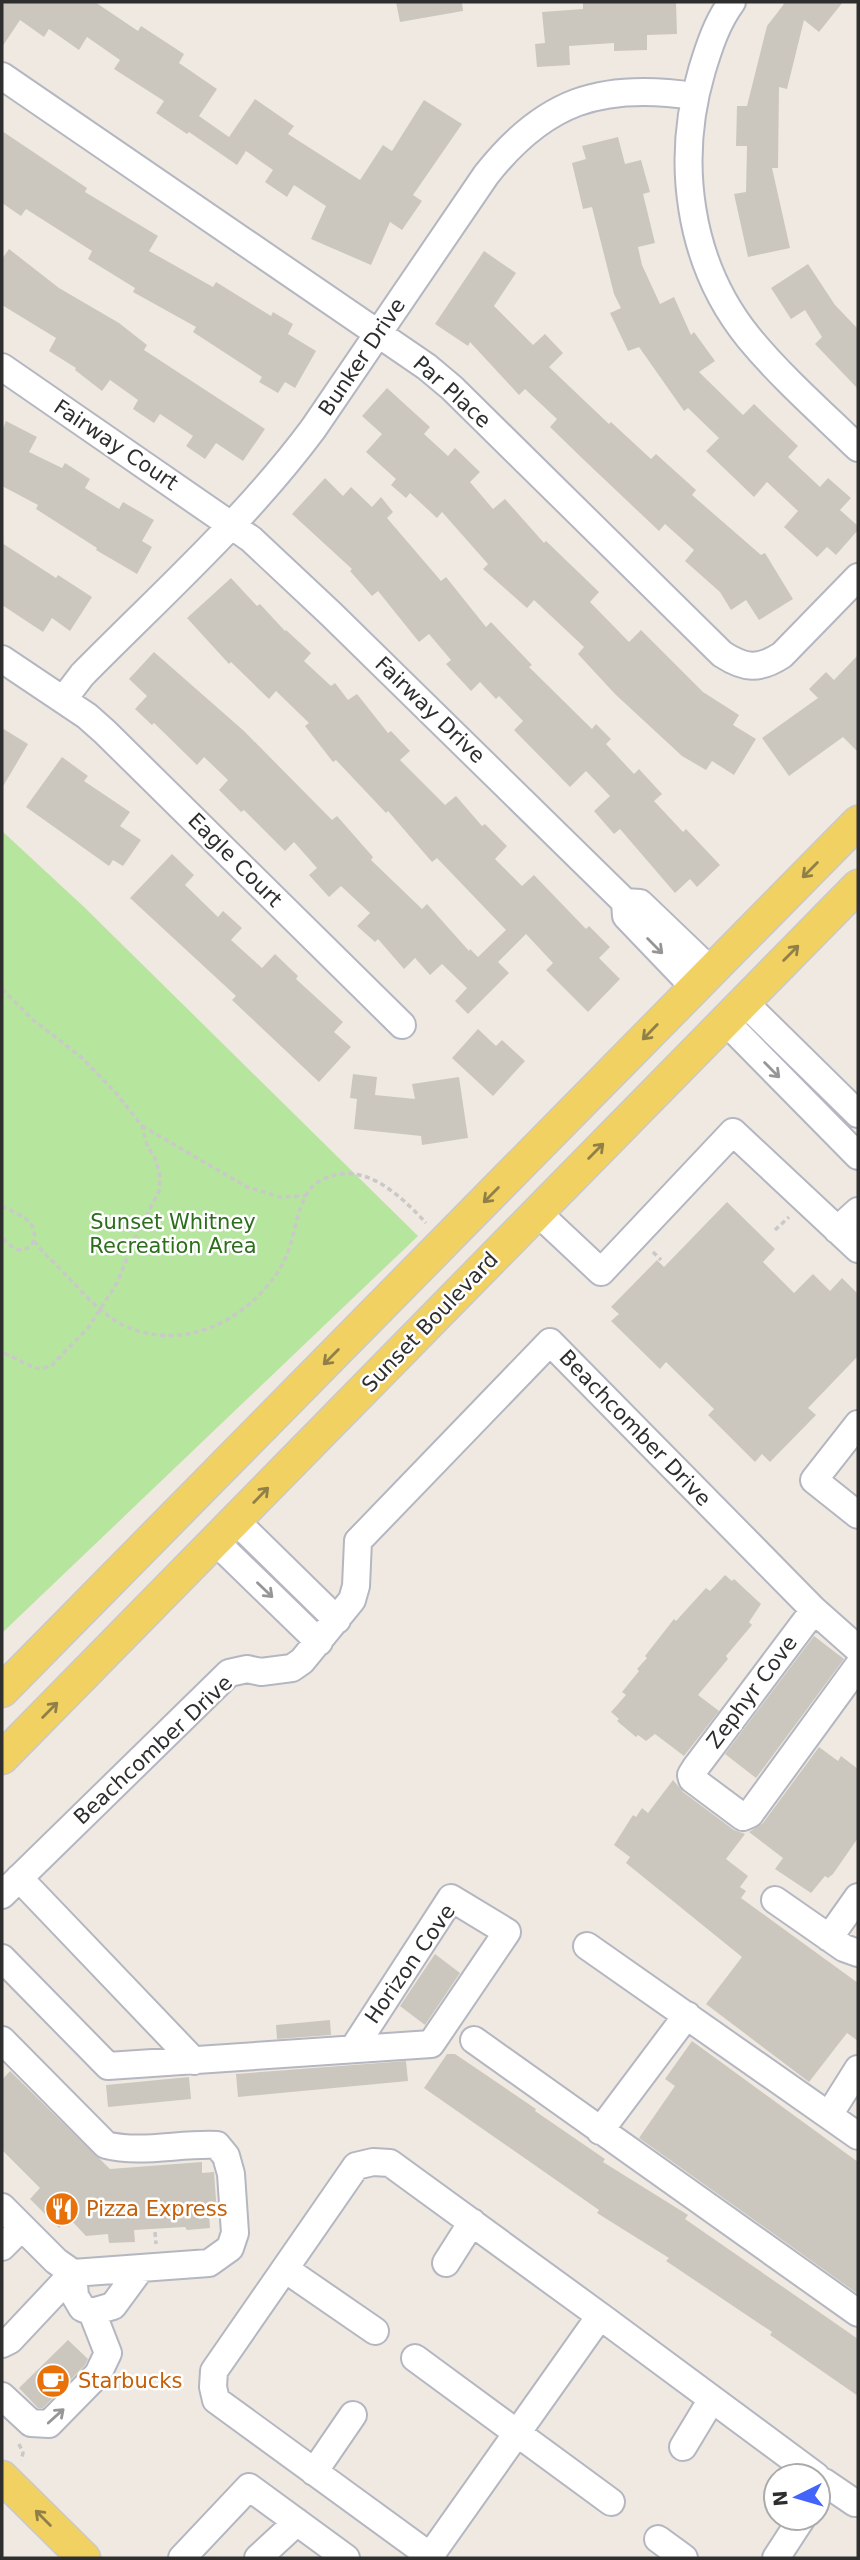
<svg xmlns="http://www.w3.org/2000/svg" width="860" height="2560" font-family="'DejaVu Sans',sans-serif">
  <style>
    .green { fill: #b6e59e }
    .building { fill: #cbc7bf }
    .lines { fill: none; stroke-linecap: round; stroke-linejoin: round }
    .minor-casing { stroke: #b4b7c1; stroke-width: 30 }
    .major-casing { stroke: #c9c9c9; stroke-width: 35 }
    .path { stroke: #c9c9c9; stroke-width: 3.5; stroke-dasharray: 5 3.5; stroke-linecap: butt }
    .minor { stroke: #fff; stroke-width: 26 }
    .major { stroke: #f2d163; stroke-width: 32 }
    .oneway { stroke: #908048 }
    .oneway2 { stroke: #969696 }
    .labels { text-anchor: middle; stroke-width: 5; stroke-linejoin: round; paint-order: stroke }
    .street-label { font-size: 21px; fill: #2e2e2e; stroke: #fff }
    .park-label { font-size: 21px; fill: #2c6e1b; stroke: #fff }
    .food-label { font-size: 21px; fill: #c56008; stroke: #fff; text-anchor: start }
  </style>
  <rect width="100%" height="100%" fill="#efe9e1"/>
  <path class="green" d="M2,831L83,906L418,1236L2,1633Z"/>
  <path class="building" d="M2,2H95L138,31L141,26L184,54L179,63L217,89L199,116L229,137L255,99L294,126L288,134L360,180L383,145L392,151L424,100L462,124L413,195L422,201L402,230L390,222L371,265L311,239L326,206L294,185L287,197L265,182L273,170L246,151L237,165L189,132L187,134L156,113L164,101L114,69L120,60L87,37L79,50L49,29L44,37L20,20L2,47Z
    M396,2H462L463,11L400,22Z
    M583,2H676L677,34L647,35V50L614,51V43L569,46L570,65L537,67L535,44L545,43L542,12L583,9Z
    M781,2H843L819,32L804,20L787,89L779,87L778,168H772L790,248L748,257L734,194L746,192L747,146H736L737,106H747L767,26L784,4Z
    M2,131L87,188L85,192L158,236L149,251L213,287L216,282L271,316L273,312L293,324L288,334L316,351L295,388L285,382L278,393L259,382L262,377L193,332L196,327L133,292L135,288L88,259L92,251L26,209L21,216L2,203Z
    M618,137L625,164L641,160L650,192L643,194L655,243L638,247L642,265L660,304L674,297L691,335L694,332L715,361L699,372L743,415L754,404L798,446L788,457L820,487L828,478L851,498L840,510L858,526V530L836,555L827,547L817,557L784,527L798,511L767,482L754,497L706,451L719,438L688,408L684,411L639,347L628,351L610,313L621,308L614,294L592,207L583,209L572,163L586,159L582,146Z
    M9,249L59,288L119,323L147,345L144,350L265,429L243,461L216,443L205,459L186,446L193,436L160,414L154,423L133,409L138,400L110,380L102,391L75,370L76,368L49,351L56,338L2,305V259Z
    M484,251L516,273L494,306L533,345L545,334L563,353L549,367L609,424L611,422L651,459L656,454L696,490L692,495L761,555L765,553L793,599L759,620L746,600L731,610L720,592L685,561L694,550L665,524L659,531L584,460L550,427L557,419L525,389L519,395L470,342L468,346L435,324Z
    M808,264L835,305L858,329V389L815,344L822,337L805,310L791,319L771,288Z
    M387,388L430,427L424,434L448,456L455,448L480,472L470,482L493,509L505,499L544,543L546,541L599,592L590,602L629,642L641,630L703,692L739,715L733,725L756,739L734,775L712,761L706,770L682,756L615,694L578,654L584,647L534,600L527,608L483,569L488,564L442,512L437,518L410,493L406,498L391,485L396,479L366,452L382,434L362,416Z
    M6,421L37,437L29,452L62,468L65,463L90,479L85,488L119,509L123,502L154,520L142,541L152,547L137,574L96,550L97,548L36,509L38,505L2,486V431Z
    M325,478L343,496L351,487L372,507L381,497L393,512L387,518L441,581L446,577L486,627L491,622L532,665L529,667L592,729L596,724L611,739L606,744L634,774L639,769L662,794L654,801L683,832L686,829L720,865L697,887L690,879L675,893L620,829L614,834L594,811L610,796L586,771L570,787L514,730L523,721L499,696L496,699L480,682L471,691L446,664L451,660L429,634L419,642L378,591L372,596L350,571L352,569L292,514Z
    M2,543L56,578L58,575L92,597L70,631L52,618L43,632L2,605Z
    M231,578L257,606L260,604L285,631L286,630L311,653L304,661L331,686L335,683L348,700L357,694L388,733L391,731L410,751L400,760L445,805L456,796L482,826L485,824L507,846L495,859L522,886L534,875L586,929L589,926L610,947L599,958L620,979L588,1012L546,970L553,963L526,934L498,962L509,973L468,1014L455,1001L467,988L442,964L430,975L415,958L404,969L378,939L375,942L357,926L370,913L341,886L329,897L309,875L317,868L294,842L285,851L244,810L241,812L219,790L228,780L204,757L197,765L154,723L152,725L135,709L147,696L129,679L154,652L244,731L332,820L337,816L373,857L371,860L422,909L427,904L469,951L470,949L478,957L506,930L437,858L432,862L388,811L386,813L336,760L333,762L305,726L309,723L276,691L269,699L231,662L229,664L187,618Z
    M858,655V752L843,737L789,776L762,738L818,698L809,689L826,672L834,680Z
    M2,728L28,744L2,788Z
    M62,757L88,776L84,781L130,812L120,826L141,840L123,866L113,860L109,866L26,807Z
    M172,854L194,875L185,885L218,917L223,911L242,928L231,940L262,968L275,954L298,976L296,979L343,1022L334,1032L351,1047L319,1082L232,1000L236,996L130,898Z
    M478,1029L496,1046L502,1040L525,1061L493,1096L452,1058Z
    M353,1074L377,1077L375,1095L415,1099L412,1084L459,1077L468,1138L422,1145L421,1136L354,1129L357,1099L350,1098Z
    M727,1202L775,1249L763,1262L794,1293L813,1274L830,1291L842,1278L858,1294V1356L808,1408L816,1415L770,1462L762,1454L755,1462L708,1415L714,1409L666,1362L660,1369L611,1321L619,1314L611,1307L657,1260L664,1267Z
    M725,1575L732,1581L734,1579L761,1604L749,1622L752,1625L726,1656L728,1659L698,1695L719,1711L684,1756L655,1734L646,1741L638,1735L636,1737L617,1721L619,1719L611,1712L626,1695L622,1692L639,1671L637,1669L647,1658L645,1656L674,1619L676,1621L706,1588L710,1591Z
    M814,1636L844,1659L756,1778L725,1754Z
    M819,1747L838,1761L841,1756L858,1769V1838L833,1874L828,1878L825,1876L811,1893L775,1869L783,1858L749,1832L763,1823Z
    M673,1780L683,1792L734,1830L745,1834L726,1859L748,1876L740,1887L746,1891L741,1898L858,1983V2041L847,2033L809,2082L706,2004L742,1957L626,1863L630,1857L614,1845L633,1815L636,1817L642,1808L648,1813Z
    M435,1954L460,1973L425,2025L400,2006Z
    M330,2020L331,2035L277,2039L276,2025Z
    M692,2041L858,2162V2294L639,2138L675,2086L665,2079Z
    M447,2054H455L536,2109L535,2111L605,2159L603,2162L688,2215L685,2219L858,2339V2396L770,2335L772,2332L666,2261L669,2258L597,2213L599,2210L424,2088Z
    M406,2061L408,2081L238,2097L236,2074Z
    M10,2071L110,2169L202,2162V2173L214,2172L217,2214H209L210,2228L187,2230L185,2227L134,2230L135,2242L109,2243L108,2234L86,2236L69,2218L59,2228L30,2199L40,2188L2,2150V2080Z
    M189,2077L191,2099L108,2107L106,2085Z
    M68,2340L88,2359L85,2365L43,2408H38L19,2388Z"/>
  <g class="lines">
    <g class="minor-casing">
      <path id="minor" d="M732,2C717,22 709,47 702,70C675,161 688,263 749,338C782,378 821,412 858,448
        M2,76L427,367L452,388L722,654C745,669 759,670 782,655L858,577
        M2,367L251,539L331,614L625,902L640,903L711,971
        M2,659L87,716L105,732L402,1025
        M63,700L82,675C161,595 246,519 313,429L486,175C544,101 601,82 694,96
        M625,902L626,916L694,987
        M744,1002L858,1114
        M725,1021L858,1156
        M537,1212L601,1272L733,1132L858,1249
        M837,1230L858,1211
        M858,1424L814,1480L858,1515
        M236,1521L337,1620
        M216,1542L319,1642
        M814,1610L696,1767L691,1775L692,1779L743,1817L750,1814L858,1666
        M19,1878L194,2061
        M2,1895L229,1673L247,1669L261,1672L292,1668L302,1661L352,1600L356,1586L358,1541L550,1342L814,1610L858,1649
        M775,1900L844,1948L858,1953
        M829,1938L858,1897
        M587,1946L858,2136
        M2,1958L108,2066L431,2044L507,1932L451,1898L353,2049
        M2,2040L106,2145C141,2154 180,2143 217,2145L226,2156L231,2174L235,2233L230,2248L209,2263L73,2273L56,2261L2,2207
        M474,2040L858,2313
        M829,2115L858,2069
        M600,2131L687,2015
        M2,2247L22,2227
        M446,2263L472,2222
        M285,2269L375,2331
        M73,2273L75,2296L82,2308L92,2312L113,2306L141,2268
        M600,2316L816,2476
        M2,2344L10,2340L73,2273
        M415,2358L611,2502
        M2,2396L31,2423L49,2424L98,2374L108,2353L92,2312
        M683,2447L712,2399
        M314,2472L353,2415
        M824,2482L855,2503
        M658,2539L684,2558
        M182,2558L249,2487L346,2558
        M258,2558L297,2522
        M429,2558L430,2556L600,2316L390,2163L373,2162L356,2166L214,2371L213,2387L216,2400L430,2556L433,2558
        M776,2558L802,2518"/>
    </g>
    <g class="major-casing">
      <path id="major" d="M2,1691L858,822
        M2,1758L858,886
        M2,2477L84,2558"/>
    </g>
    <path class="path" d="M2,989L32,1019L81,1057L116,1093L142,1126L147,1145L156,1160L160,1177L159,1191L137,1234L117,1283L88,1328L52,1365L42,1369L35,1368L2,1352
      M142,1126L247,1187L280,1197L305,1196
      M2,1206C11,1211 25,1216 31,1224C38,1234 34,1249 21,1250C13,1250 7,1242 2,1238
      M775,1230L789,1217
      M34,1241C43,1253 53,1261 63,1272C81,1290 99,1313 123,1325C181,1353 246,1322 279,1270C294,1247 294,1218 306,1195C310,1187 318,1181 326,1178C365,1161 401,1196 426,1223
      M653,1252L661,1260
      M155,2232L156,2244
      M19,2444L23,2453L21,2460"/>
    <use href="#minor" class="minor"/>
    <use href="#major" class="major"/>
  </g>
  <defs><path id="oneway-shaft" d="M-6 0H5M1.5-3L5.5 0L1.5 3" fill="none" stroke-width="1.6" stroke-linecap="round" stroke-linejoin="round" transform="scale(1.75)"/></defs>
  <g class="oneway">
    <use href="#oneway-shaft" transform="translate(810 870) rotate(135)"/>
    <use href="#oneway-shaft" transform="translate(791 953) rotate(-45)"/>
    <use href="#oneway-shaft" transform="translate(650 1032) rotate(134)"/>
    <use href="#oneway-shaft" transform="translate(596 1151) rotate(-45)"/>
    <use href="#oneway-shaft" transform="translate(491 1195) rotate(135)"/>
    <use href="#oneway-shaft" transform="translate(331 1357) rotate(135)"/>
    <use href="#oneway-shaft" transform="translate(261 1495) rotate(-46)"/>
    <use href="#oneway-shaft" transform="translate(50 1710) rotate(-45)"/>
    <use href="#oneway-shaft" transform="translate(43 2518) rotate(-135)"/>
  </g>
  <g class="oneway2">
    <use href="#oneway-shaft" transform="translate(655 946) rotate(45)"/>
    <use href="#oneway-shaft" transform="translate(772 1070) rotate(45)"/>
    <use href="#oneway-shaft" transform="translate(265 1590) rotate(44)"/>
    <use href="#oneway-shaft" transform="translate(56 2416) rotate(-42)"/>
  </g>
  <defs>
    <g id="restaurant-disc" transform="scale(1.75)"><circle r="9.5" fill="#e8710a" stroke="#fff"/><path d="M-5-6h1v4h1v-4h1v4h1v-4h1v5L-1.5 .5V6h-2V.5L-5-1ZM5-6V6H3V1.5H1.5Q1.5-4 5-6Z" fill="#fff"/></g>
    <g id="cafe-disc" transform="scale(1.75)"><circle r="9.5" fill="#e8710a" stroke="#fff"/><path d="M-5.5-4.5H6V0H3Q3 3.5 0 3.5H-2.5Q-5.5 3.5-5.5 0ZM3-3.2v2h1.7v-2ZM-6 4.5H4V6H-6Z" fill="#fff"/></g>
  </defs>
  <g fill-rule="evenodd">
    <use href="#restaurant-disc" x="62" y="2209"/>
    <use href="#cafe-disc" x="53" y="2381"/>
  </g>
  <g class="labels">
    <g class="street-label">
      <text transform="translate(362 357) rotate(-56)" y="7">Bunker Drive</text>
      <text transform="translate(452 392) rotate(42)" y="7">Par Place</text>
      <text transform="translate(116 445) rotate(34)" y="7">Fairway Court</text>
      <text transform="translate(430 710) rotate(44)" y="7">Fairway Drive</text>
      <text transform="translate(235 860) rotate(45)" y="7">Eagle Court</text>
      <text transform="translate(430 1322) rotate(-46)" y="7">Sunset Boulevard</text>
      <text transform="translate(635 1428) rotate(46)" y="7">Beachcomber Drive</text>
      <text transform="translate(752 1692) rotate(-53)" y="7">Zephyr Cove</text>
      <text transform="translate(153 1750) rotate(-43)" y="7">Beachcomber Drive</text>
      <text transform="translate(410 1964) rotate(-55)" y="7">Horizon Cove</text>
    </g>
    <g class="park-label">
      <text x="173" y="1229">Sunset Whitney<tspan x="173" dy="24">Recreation Area</tspan></text>
    </g>
    <g class="food-label">
      <text x="86" y="2216">Pizza Express</text>
      <text x="78" y="2388">Starbucks</text>
    </g>
  </g>
  <rect width="860" height="2560" fill="none" stroke="#2e2e2e" stroke-width="7"/>
  <g transform="translate(797 2497) rotate(265)"><circle r="33" fill="#ffffff" stroke="#ababab" stroke-width="2"/>
  <path d="M0-5L12 26L0 18L-12 26Z" fill="#4264fb"/>
  <text y="-10" font-size="19" font-weight="bold" text-anchor="middle" fill="#2e2e2e">N</text>
  </g>
</svg>
